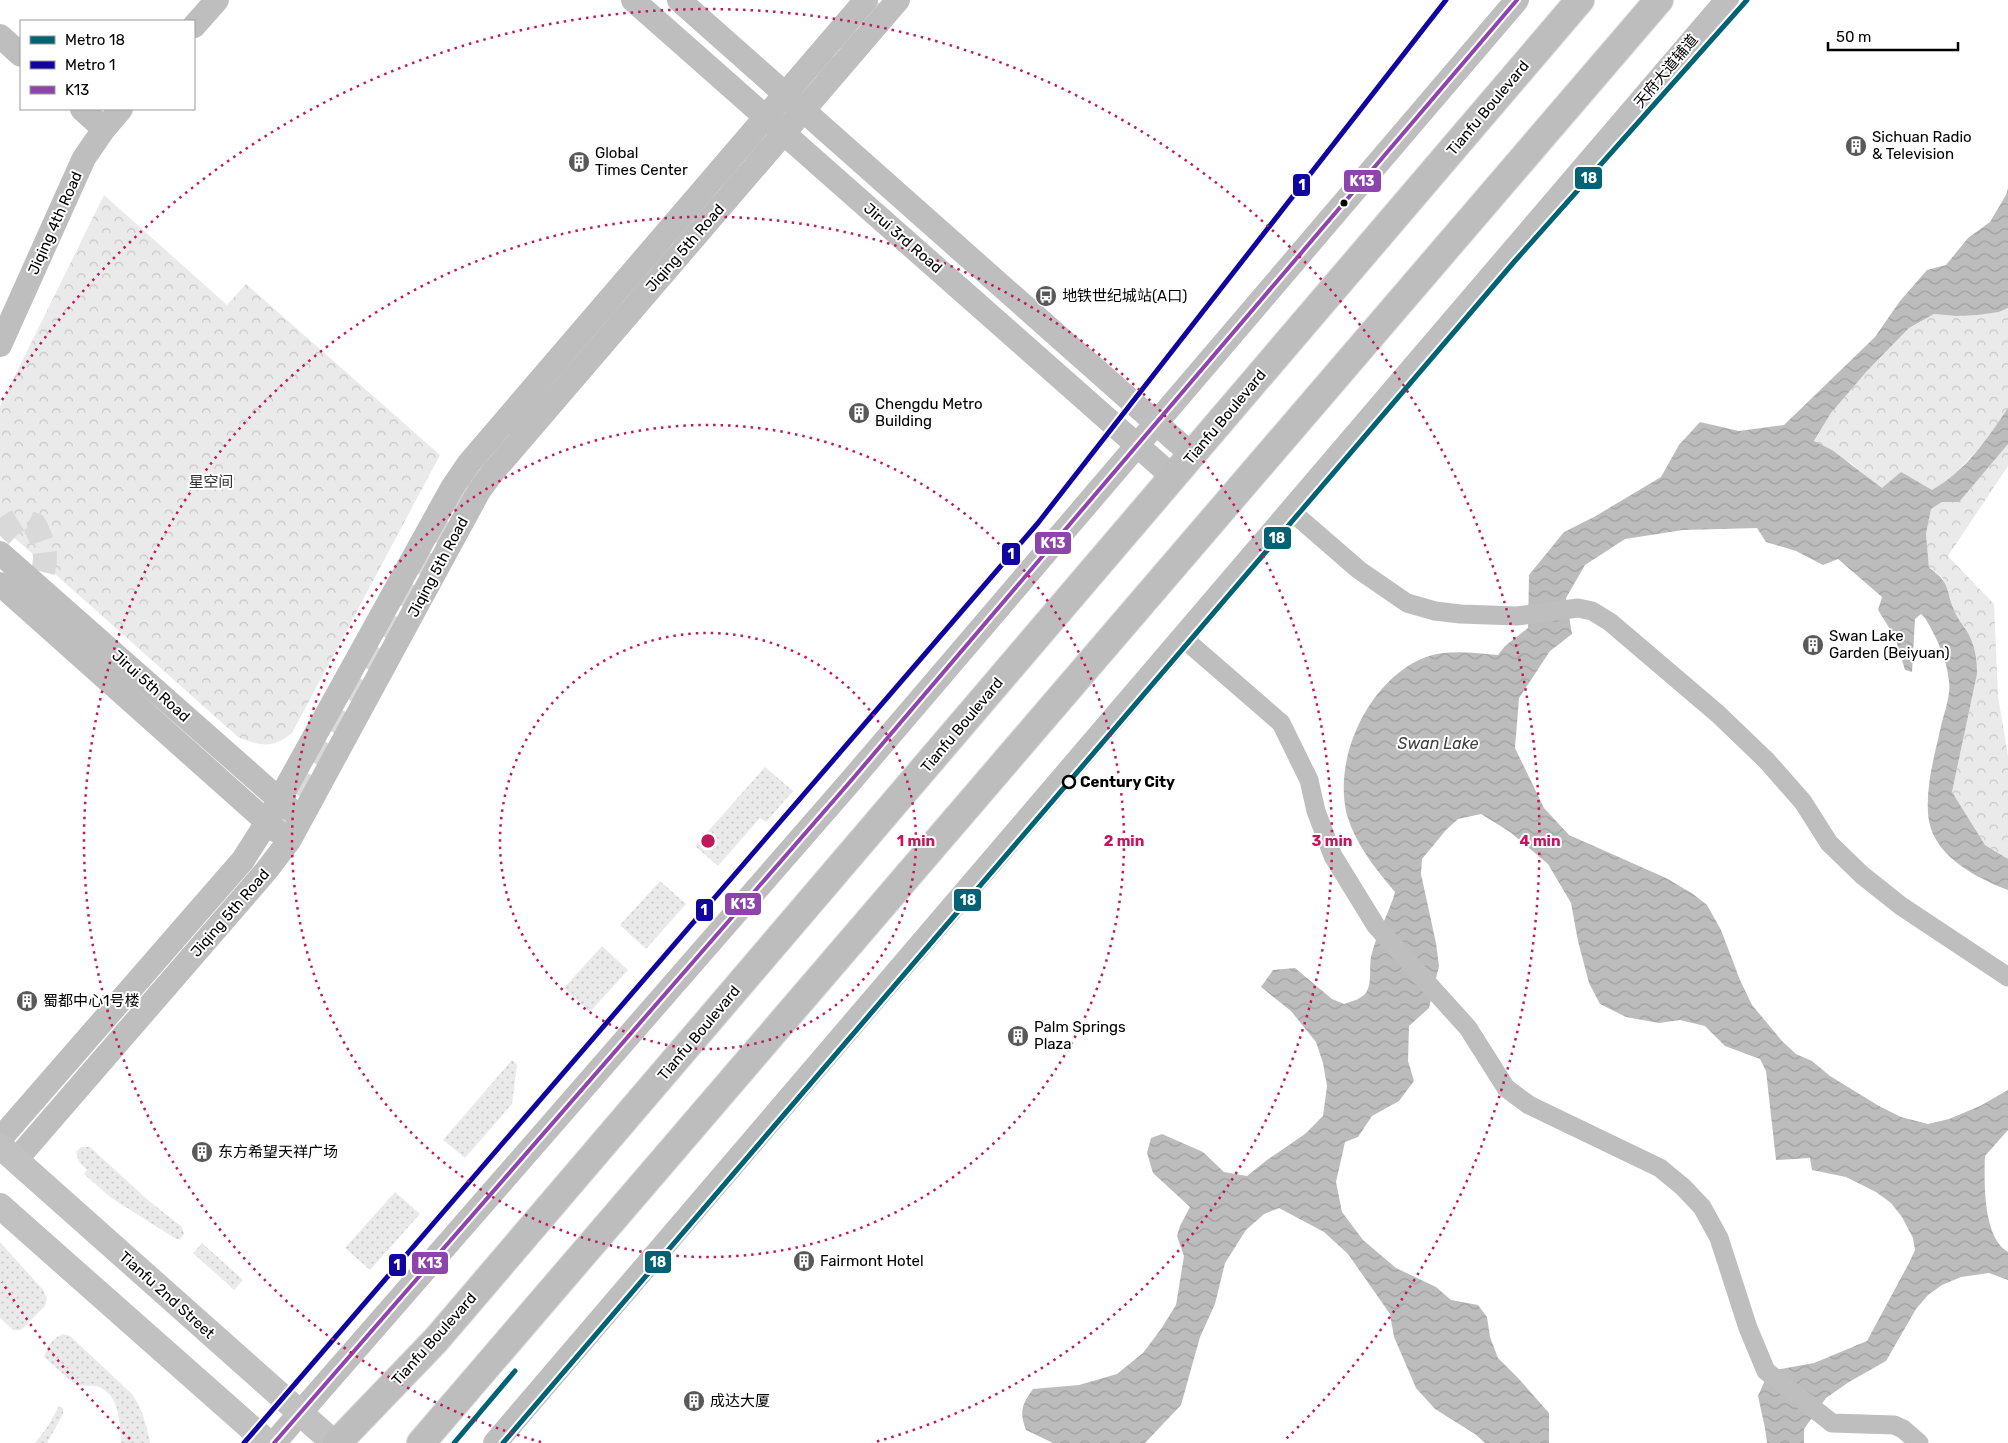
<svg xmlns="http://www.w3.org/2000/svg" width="2008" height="1443" font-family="Rubik,'Noto Sans SC',sans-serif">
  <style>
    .forest { fill: url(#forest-crowns) }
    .garden { fill: url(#garden-dots) }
    .water { fill: url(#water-waves) }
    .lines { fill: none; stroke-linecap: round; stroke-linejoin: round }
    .tertiary-tunnel { stroke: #d9d9d9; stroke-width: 24; stroke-dasharray: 24 12; stroke-linecap: butt }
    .primary-casing { stroke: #dbdbdb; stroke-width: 30 }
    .minor { stroke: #bebebe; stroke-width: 19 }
    .tertiary { stroke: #bebebe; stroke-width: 24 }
    .secondary { stroke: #c1c1c1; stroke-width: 26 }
    .primary { stroke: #bdbdbd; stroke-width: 28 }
    .bus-1-casing { stroke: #fff; stroke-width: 8 }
    .bus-1 { stroke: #8e44ad; stroke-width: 4 }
    .metro-1-casing { stroke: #fff; stroke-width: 9 }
    .metro-2-casing { stroke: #fff; stroke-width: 9 }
    .metro-1 { stroke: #006272; stroke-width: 5 }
    .metro-2 { stroke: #10069f; stroke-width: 5 }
    .ring { fill: none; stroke: #c2185b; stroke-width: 2.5; stroke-dasharray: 2.5 5 }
    .bus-dot { fill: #000; stroke: #fff; stroke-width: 2 }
    .stop-dot { fill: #fff; stroke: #000; stroke-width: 2.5 }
    .labels { text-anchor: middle; stroke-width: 4; stroke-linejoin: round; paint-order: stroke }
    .street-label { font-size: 15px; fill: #000; stroke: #fff }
    .poi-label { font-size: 15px; fill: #000; stroke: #fff; text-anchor: start }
    .park-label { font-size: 15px; fill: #2f2f2f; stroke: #fff }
    .stop-label { font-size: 15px; font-weight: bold; fill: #000; stroke: #fff; text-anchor: start }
    .water-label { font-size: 16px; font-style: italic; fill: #404040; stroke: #fff }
    .centre { fill: #c2185b; stroke: #fff; stroke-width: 2.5 }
    .ring-label { font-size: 15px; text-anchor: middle; font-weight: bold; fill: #c2185b; stroke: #fff; stroke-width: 4; stroke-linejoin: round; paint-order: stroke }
    .line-badge { stroke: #fff; stroke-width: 2 }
    .badge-label { font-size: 14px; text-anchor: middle; font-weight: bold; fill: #fff }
  </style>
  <defs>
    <pattern id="forest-crowns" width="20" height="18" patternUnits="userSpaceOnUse" patternTransform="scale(1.25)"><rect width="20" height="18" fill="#eaeaea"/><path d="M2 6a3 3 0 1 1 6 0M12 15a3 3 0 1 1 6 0" fill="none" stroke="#c7c7c7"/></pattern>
    <pattern id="garden-dots" width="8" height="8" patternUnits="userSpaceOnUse" patternTransform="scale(1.25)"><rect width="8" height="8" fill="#eaeaea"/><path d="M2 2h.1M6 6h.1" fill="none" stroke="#c7c7c7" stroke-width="1.8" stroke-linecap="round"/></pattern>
    <pattern id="water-waves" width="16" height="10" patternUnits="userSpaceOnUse" patternTransform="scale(1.25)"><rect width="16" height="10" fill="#bcbcbc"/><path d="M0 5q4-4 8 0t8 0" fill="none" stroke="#a0a0a0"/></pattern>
  </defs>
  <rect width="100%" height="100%" fill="#fff"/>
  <path class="forest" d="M104,195L227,305L246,284L440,455L292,733C272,749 260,746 238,737L0,525V406Z
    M2008,308V408L1986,441L1948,481L1932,490L1882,489L1852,464L1814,442L1831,413L1867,371L1909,328L1934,314L1956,316L1999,312Z
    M2008,444V466L1948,556L1994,604L1998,696L2008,756V859L1985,845L1952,792L1977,674L1969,636L1954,611L1947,588L1942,577L1929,568L1926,534L1931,509L1942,502Z"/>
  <path class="garden" d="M765,767L793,791L766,822L760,818L718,866L695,846Z
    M660,881L686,904L646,949L620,925Z
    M602,946L628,970L590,1012L564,988Z
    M512,1060L517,1065L512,1104L465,1158L443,1140Z
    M81,1147H90L149,1201L182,1227L184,1234L180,1239H176L110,1197L84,1174L87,1170L79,1162L76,1152Z
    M395,1192L420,1214L370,1270L345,1248Z
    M0,1242L44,1291L47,1299L45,1306L21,1330H13L0,1318Z
    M202,1243L243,1280L234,1290L193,1253Z
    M63,1334L70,1336L132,1394C142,1408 147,1426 150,1443H121C120,1423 120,1393 96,1386C90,1384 83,1388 77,1384C65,1378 55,1365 44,1357C47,1346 53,1338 63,1334Z
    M59,1406L63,1408V1414L47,1443H35L48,1426Z"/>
  <path class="water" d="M2008,188V308L1999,312L1977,315L1956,316L1934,314L1909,328L1867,371L1831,413L1814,441L1832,450L1882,488L1901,472L1932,490C1966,471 1987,439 2008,408V444L1959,502H1942L1931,509L1926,534L1929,568C1951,583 1945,588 1954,610C1957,618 1963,625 1968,633C1975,646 1977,659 1977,674L1952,792L1985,845L2008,859V890C1974,877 1930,854 1928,813C1926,784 1935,754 1941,726C1944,713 1951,695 1949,682C1947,659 1937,638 1925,618L1921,614L1915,619L1912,672L1905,670L1895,637L1878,610L1882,597L1838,559L1823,565L1796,551L1766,542L1757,528L1683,530L1625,539L1585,565L1566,598L1572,634L1550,651L1519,698L1515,748L1544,808L1569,835L1666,878L1693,894L1707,905L1721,930L1740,980L1752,1005L1782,1041L1796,1054L1812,1061L1830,1076L1879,1106L1901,1117L1928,1124L1949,1119L1980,1106L2008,1090V1130L1985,1156C1984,1182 1983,1238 2008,1252V1280L1989,1273L1961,1277L1942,1285L1928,1295L1916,1309L1886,1361L1849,1382L1826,1398L1804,1429V1443H1767L1765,1428L1758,1396L1769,1371L1814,1363L1867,1341L1909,1263L1915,1250L1913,1238L1902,1217L1891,1203L1876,1192L1846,1177L1812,1170L1810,1158L1776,1160L1766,1071L1760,1059L1725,1046L1705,1026L1680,1020L1659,1023L1626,1017L1600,1004L1589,983L1578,941L1571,903L1548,864L1510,832L1481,814L1458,819L1446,830L1422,859L1421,874L1436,943L1439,966L1429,1008L1409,1026L1408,1061L1414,1081L1399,1101L1372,1116L1358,1137L1345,1142L1336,1182L1342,1212L1363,1240L1396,1268L1436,1287L1451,1300L1478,1305L1487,1317L1490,1337L1498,1358L1518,1378L1549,1413V1443H1485L1475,1434L1435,1409L1416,1388L1394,1337L1390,1314L1348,1254L1324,1232L1279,1208L1264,1214L1246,1230L1225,1263L1215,1304L1200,1337L1181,1405L1145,1443H1053L1026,1430C1019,1412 1022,1404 1033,1389L1079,1385L1117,1374L1143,1353L1161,1329L1176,1305L1184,1256L1177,1236L1180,1226L1190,1207L1153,1173L1147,1153L1151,1138L1162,1134L1203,1152L1224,1172L1247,1176L1267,1160L1305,1134L1323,1116L1327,1086L1323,1063L1316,1042L1291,1011L1261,987L1273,970L1295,968L1332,999L1344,1004C1352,1001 1363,999 1367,991C1372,982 1369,967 1371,957C1376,934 1389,914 1395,892C1375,868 1356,845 1347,815C1332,757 1370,678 1426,657C1448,649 1475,653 1498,655L1505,646L1528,628L1529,575L1564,532L1594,517L1661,477L1679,445L1700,422L1739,431L1784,425L1875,337L1900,301L1927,270L1946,265L1968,238L1990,222L2006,195Z"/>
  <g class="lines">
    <path class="tertiary-tunnel" d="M606,322L882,0
      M0,536L9,526L20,519L35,525C43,543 48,553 43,572
      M278,817L282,821L465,491L486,461L504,440"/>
    <g class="primary-casing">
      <path id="primary" d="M337,1443L436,1340L1580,0
        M421,1443L1659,0"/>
    </g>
    <path class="minor" d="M1291,511L1359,570L1407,603L1435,611L1460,614L1517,616L1578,608L1592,611L1610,622L1718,714L1766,760L1803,802L1829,843L1862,875L1901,906L2008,977
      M1183,638L1281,723L1309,780L1316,811L1333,856L1376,926L1468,1028L1506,1088L1529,1105L1660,1168L1683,1187L1702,1207L1719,1238L1748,1328L1766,1371L1832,1423L1894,1425L1903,1429L1919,1443"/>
    <path class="tertiary" d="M633,0L1173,477
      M679,0L1192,455
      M194,26L217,0
      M0,36L21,55
      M82,109L104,129
      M0,345L84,158L104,129L121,109
      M0,553L291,810
      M0,584L277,831
      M0,1139L243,860L267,822L452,488L469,463L866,0
      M16,1160L266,871L289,841L479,491L493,472L898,0
      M274,1443L849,783L1517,0
      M495,1443L1727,0"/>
    <path class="secondary" d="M0,1146L334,1443
      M0,1206L268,1443"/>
    <use href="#primary" class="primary"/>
    <g class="bus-1-casing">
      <path id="bus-1" d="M274,1443L849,783L1517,0"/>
    </g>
    <use href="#bus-1" class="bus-1"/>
    <g class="metro-1-casing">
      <path id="metro-1" d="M454,1443L515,1371
        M503,1443L1514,262L1747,0"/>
    </g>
    <g class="metro-2-casing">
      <path id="metro-2" d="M244,1443L1038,523L1446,0"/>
    </g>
    <use href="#metro-1" class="metro-1"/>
    <use href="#metro-2" class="metro-2"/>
  </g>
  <g class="ring">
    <circle cx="708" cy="841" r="208"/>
    <circle cx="708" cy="841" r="416"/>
    <path d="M541 1442A624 624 0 1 1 875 1442"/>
    <path d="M130 1439A832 832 0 0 1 2 1282M2 400A832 832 0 1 1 1286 1439"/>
  </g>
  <defs>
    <g id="building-disc" transform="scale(1.125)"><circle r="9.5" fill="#595959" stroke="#fff"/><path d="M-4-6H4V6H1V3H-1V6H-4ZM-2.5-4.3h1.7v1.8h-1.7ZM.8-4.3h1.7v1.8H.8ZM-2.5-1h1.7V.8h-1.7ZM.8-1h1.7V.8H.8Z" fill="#fff"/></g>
    <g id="bus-disc" transform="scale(1.125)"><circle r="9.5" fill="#595959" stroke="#fff"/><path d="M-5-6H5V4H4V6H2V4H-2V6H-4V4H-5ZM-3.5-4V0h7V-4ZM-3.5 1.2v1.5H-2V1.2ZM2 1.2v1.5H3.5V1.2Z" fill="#fff"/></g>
  </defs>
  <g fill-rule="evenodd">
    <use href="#building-disc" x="1856" y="146"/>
    <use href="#building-disc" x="579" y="162"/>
    <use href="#bus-disc" x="1046" y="296"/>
    <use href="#building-disc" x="859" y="413"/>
    <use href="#building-disc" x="1813" y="645"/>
    <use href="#building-disc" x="27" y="1001"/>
    <use href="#building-disc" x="1018" y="1036"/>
    <use href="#building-disc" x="202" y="1152"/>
    <use href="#building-disc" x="804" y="1261"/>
    <use href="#building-disc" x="694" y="1401"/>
  </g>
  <circle class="bus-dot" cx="1344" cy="203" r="4.5"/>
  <circle class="stop-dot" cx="1069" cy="782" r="6"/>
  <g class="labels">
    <g class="street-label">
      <text transform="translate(1666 71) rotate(-50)" y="5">天府大道辅道</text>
      <text transform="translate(1488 108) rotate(-50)" y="5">Tianfu Boulevard</text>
      <text transform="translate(55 223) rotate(-66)" y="5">Jiqing 4th Road</text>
      <text transform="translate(903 238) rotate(41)" y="5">Jirui 3rd Road</text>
      <text transform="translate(685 248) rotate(-49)" y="5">Jiqing 5th Road</text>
      <text transform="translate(1225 417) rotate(-50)" y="5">Tianfu Boulevard</text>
      <text transform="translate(438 567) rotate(-62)" y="5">Jiqing 5th Road</text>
      <text transform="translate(151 686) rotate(42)" y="5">Jirui 5th Road</text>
      <text transform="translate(962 725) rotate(-50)" y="5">Tianfu Boulevard</text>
      <text transform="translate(230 913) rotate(-49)" y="5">Jiqing 5th Road</text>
      <text transform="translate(699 1033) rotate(-50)" y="5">Tianfu Boulevard</text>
      <text transform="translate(167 1295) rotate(42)" y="5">Tianfu 2nd Street</text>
      <text transform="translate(434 1339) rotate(-48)" y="5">Tianfu Boulevard</text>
    </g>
    <g class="poi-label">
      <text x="1872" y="142">Sichuan Radio<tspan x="1872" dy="17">&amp; Television</tspan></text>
      <text x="595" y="158">Global<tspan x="595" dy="17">Times Center</tspan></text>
      <text x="1062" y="301">地铁世纪城站(A口)</text>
      <text x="875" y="409">Chengdu Metro<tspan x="875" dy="17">Building</tspan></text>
      <text x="1829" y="641">Swan Lake<tspan x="1829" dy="17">Garden (Beiyuan)</tspan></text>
      <text x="43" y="1006">蜀都中心1号楼</text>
      <text x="1034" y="1032">Palm Springs<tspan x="1034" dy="17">Plaza</tspan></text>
      <text x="218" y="1157">东方希望天祥广场</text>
      <text x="820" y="1266">Fairmont Hotel</text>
      <text x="710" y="1406">成达大厦</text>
    </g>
    <g class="park-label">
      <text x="211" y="487">星空间</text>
    </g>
    <g class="stop-label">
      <text x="1080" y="787">Century City</text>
    </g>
    <g class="water-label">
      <text x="1438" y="749">Swan Lake</text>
    </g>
  </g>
  <circle cx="708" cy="841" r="8" class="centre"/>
  <g class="ring-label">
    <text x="916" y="846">1 min</text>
    <text x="1124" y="846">2 min</text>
    <text x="1332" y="846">3 min</text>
    <text x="1540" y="846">4 min</text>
  </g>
  <g class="line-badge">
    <rect x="1574" y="166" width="29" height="24" rx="5" fill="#006272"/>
    <rect x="1343" y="169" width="39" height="24" rx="5" fill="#8e44ad"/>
    <rect x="1292" y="173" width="19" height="24" rx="5" fill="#10069f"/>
    <rect x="1263" y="526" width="29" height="24" rx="5" fill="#006272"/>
    <rect x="1034" y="531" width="38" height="24" rx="5" fill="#8e44ad"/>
    <rect x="1001" y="542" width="20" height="24" rx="5" fill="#10069f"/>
    <rect x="953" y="888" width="29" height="24" rx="5" fill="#006272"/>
    <rect x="724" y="892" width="38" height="24" rx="5" fill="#8e44ad"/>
    <rect x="695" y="898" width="19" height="24" rx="5" fill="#10069f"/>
    <rect x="644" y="1250" width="28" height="24" rx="5" fill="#006272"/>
    <rect x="411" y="1251" width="38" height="24" rx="5" fill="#8e44ad"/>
    <rect x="388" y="1253" width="19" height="24" rx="5" fill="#10069f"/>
  </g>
  <g class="badge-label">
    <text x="1589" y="183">18</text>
    <text x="1362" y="186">K13</text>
    <text x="1302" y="190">1</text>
    <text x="1277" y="543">18</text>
    <text x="1053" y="548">K13</text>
    <text x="1011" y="559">1</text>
    <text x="968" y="905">18</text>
    <text x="743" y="909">K13</text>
    <text x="704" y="915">1</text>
    <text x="658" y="1267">18</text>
    <text x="430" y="1268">K13</text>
    <text x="397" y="1270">1</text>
  </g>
  <rect x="20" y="20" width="175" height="90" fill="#ffffff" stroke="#999999"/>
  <rect x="30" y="36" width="25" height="8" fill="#006272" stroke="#999999"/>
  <text x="65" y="45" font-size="15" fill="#000000">Metro 18</text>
  <rect x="30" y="61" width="25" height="8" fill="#10069f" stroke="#999999"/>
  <text x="65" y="70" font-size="15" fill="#000000">Metro 1</text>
  <rect x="30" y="86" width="25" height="8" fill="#8e44ad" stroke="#999999"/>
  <text x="65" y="95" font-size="15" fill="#000000">K13</text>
  <path d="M1828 42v8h130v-8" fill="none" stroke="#000000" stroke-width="2.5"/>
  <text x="1836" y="42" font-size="15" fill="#000000" stroke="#ffffff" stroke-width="4" paint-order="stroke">50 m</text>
</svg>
